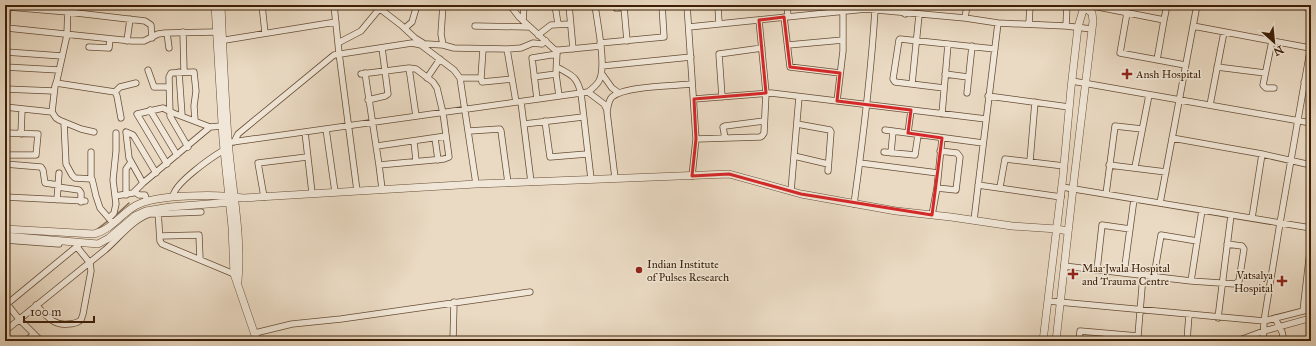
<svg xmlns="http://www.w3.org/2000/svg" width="1316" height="346" font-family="'IM FELL Great Primer',serif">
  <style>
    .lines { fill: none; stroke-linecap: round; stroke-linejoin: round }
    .stream { stroke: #816a51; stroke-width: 1.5 }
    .minor-casing { stroke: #684e36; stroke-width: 7 }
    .tertiary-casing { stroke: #684e36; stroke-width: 8 }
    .minor { stroke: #f1e7d8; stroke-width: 5.5 }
    .tertiary { stroke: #f1e7d8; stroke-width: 7 }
    .marked { fill: none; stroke: #d62828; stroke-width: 3; stroke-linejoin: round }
    .poi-dot { fill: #8f2418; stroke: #f1e7d8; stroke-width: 1.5 }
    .labels { text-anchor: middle; stroke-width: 3; stroke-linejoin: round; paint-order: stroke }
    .poi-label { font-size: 11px; fill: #3d2007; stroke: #f1e7d8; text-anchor: start }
  </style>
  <rect width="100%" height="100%" fill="#eadac3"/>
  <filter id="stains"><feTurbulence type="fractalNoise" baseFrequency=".005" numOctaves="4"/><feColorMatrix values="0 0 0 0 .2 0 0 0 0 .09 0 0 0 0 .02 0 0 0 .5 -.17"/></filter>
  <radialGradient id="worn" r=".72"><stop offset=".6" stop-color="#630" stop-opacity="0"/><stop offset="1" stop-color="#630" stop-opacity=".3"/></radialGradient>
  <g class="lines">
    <path class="stream" d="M117,214L129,203
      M96,230L109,220"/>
    <g class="minor-casing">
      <path id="minor" d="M262,5L265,33
        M334,5L339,53L357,191
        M375,5L401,25L415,38L423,43
        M443,5L441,34L443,45L454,48L507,49L516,102
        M510,5L519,17L555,50H560L601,46
        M555,5L558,24
        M569,5L573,49
        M687,5L696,139L692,176
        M718,5L719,24
        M787,5L788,17
        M1088,5L1164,20L1157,60
        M1295,5L1311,8
        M8,7L68,12L145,21L151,25L152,38
        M334,7L344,5
        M624,7L627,41
        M616,8L643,5
        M1127,13L1120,53L1185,65
        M905,14L906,5
        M784,17L790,67L840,73
        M965,18L967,5
        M1164,20L1167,5
        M523,21L524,5
        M1029,24L1030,5
        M475,26L529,27
        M1066,26L1067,5
        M1193,26L1310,48
        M689,27L866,9L965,18L998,23L1066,26L1092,29
        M7,28L132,41H144L158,34L165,33L216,32
        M405,28L412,22L417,5
        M183,32L184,72
        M167,33L169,48
        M538,35L551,25L570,24
        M127,41L130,19
        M219,41L336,22
        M1272,41L1263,85L1266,88H1274
        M338,43L361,31L380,8
        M600,43L664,37L662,5
        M421,45L427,44L443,45
        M788,45L843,40
        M89,47L109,48L110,39
        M483,49L481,78L482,82L512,79
        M507,49L521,48L533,43L542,44L546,41
        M557,51L556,74L559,96
        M6,52L62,56
        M5,62L8,5
        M602,66L691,57
        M5,67L59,70
        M557,67C572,76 576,75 581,93L591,179
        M1217,67L1265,73
        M148,70L154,87H169
        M179,72L182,116
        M365,73L379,165L382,189
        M361,74L409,68L416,116
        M602,74L612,88L619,93
        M945,74L968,77
        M534,77L556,74
        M427,78L440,59
        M460,78H481
        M1072,81L1311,123
        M1304,82L1311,83
        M56,83L115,92L117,96L121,118
        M912,84L919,15
        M944,88L895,82L893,79L899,40L900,39L995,49
        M5,89L54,91
        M115,92L120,87L136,83
        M588,92L604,104L607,110
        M967,93L972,46
        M988,96L1069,107
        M722,97L719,54L762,48
        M537,99L532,58L557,54
        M694,99L771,93L986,119
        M368,100L385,96L388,94L382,48
        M837,101L843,51V12
        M521,102L531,182
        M1210,105L1224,32
        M5,107L52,112L55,86L57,80L67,35L68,5
        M150,110L177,155
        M52,112L56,118L59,120L81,129L94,132
        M942,114L948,44
        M545,121L550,157L587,154
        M64,122L66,164L72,175L75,178L92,179L96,196L100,208L113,223
        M524,124L583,117
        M797,124L830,130L831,132L828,171
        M326,129L335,192
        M885,130L983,143
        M469,131L500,129L501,131L508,183
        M126,132L133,135L135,138L156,173
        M305,132L312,193
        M5,133L38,134L36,155H5
        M908,133L911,110
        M21,134L22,109
        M435,138L438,160
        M725,138L723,127L725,126L764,121
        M1172,138L1262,154L1311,165
        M696,139L760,137L762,136L764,133L766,93L759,20
        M414,141L416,161
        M234,142L238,134L244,129L334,55L412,43L421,45L454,70L460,78L476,184
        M225,143L588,92C592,89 596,86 599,81C607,67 597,22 595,5
        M377,146L446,136
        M188,147L170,116L169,77L171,73L194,72L196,91L194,106L195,121
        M91,152V179
        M884,152L915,155L918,135
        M891,153L893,131
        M794,156L828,164
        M1030,161L1035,102
        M860,163L938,173
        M5,164L41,167L43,170L45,183L58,185
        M167,164L137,114L163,108L173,113L210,127L222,126
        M379,165L444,159L449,157L443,113L437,88L433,82L416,69L409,68
        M1109,165L1166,172
        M1135,167L1149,95
        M615,178L607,112C608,107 608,101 612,97C624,86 674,86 692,84
        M143,183L210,127
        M978,185L1061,197
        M58,187L79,190L81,193V202
        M1000,187L1005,159L1064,166
        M1062,187L1311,228
        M937,188L956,190L960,157L957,153L940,151
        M791,191L799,97
        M135,192L139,195H145L147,201
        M1106,194L1115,126L1142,129
        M126,195V169L131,162
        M115,196L133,193L143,183L129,158L126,132
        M5,197L85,201
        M173,197C173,184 212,157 224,150
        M264,197L258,163L307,157
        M57,200L59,173
        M1160,203L1197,5
        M854,204C863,139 871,75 875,10
        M158,211L160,241L162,244L234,274
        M932,215L937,188L942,138
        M109,218L114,213L116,204L113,180L116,151V133
        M1252,218L1262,154
        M974,220L998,23
        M160,236L199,235L200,259
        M5,240L59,244
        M1064,266L1191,281L1235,284L1239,281L1244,249L1242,246L1227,244
        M1097,270L1102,225L1130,229
        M1124,273L1134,199
        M1154,276L1161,235L1197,241
        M1191,281L1202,210
        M1048,301L1264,321L1311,309
        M36,305C46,315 53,326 68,324C73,324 77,323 81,320L83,314L91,271L90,263L77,247
        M1303,311L1311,242
        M1218,318L1231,215
        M1275,318L1282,332L1284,341
        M5,331L105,250C119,238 132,220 150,214L201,212
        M255,333L292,324L341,319L530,292
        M1138,336L1143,275
        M26,341L34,334
        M41,341L19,319L7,304L81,243
        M453,341L454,302
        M1079,341L1080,331L1138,336V341
        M1111,341L1112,334
        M1187,341L1189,314
        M1237,341L1264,331L1311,318
        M1263,341L1264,321L1280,223L1311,45"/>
    </g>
    <g class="tertiary-casing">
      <path id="tertiary" d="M215,5L223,140L232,227L234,274L257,341
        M221,5C223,54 225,103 229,151C233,194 242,238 238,281
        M5,229L94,234C111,230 121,214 135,206C155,194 219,194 243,198L476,184L729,174L801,194L896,211L951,217L1012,226L1057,229L1068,231
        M5,236L98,244L109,238L135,216L146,211L170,207L233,202
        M1043,341L1063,176L1071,88L1078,27L1084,7V5
        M1056,341L1073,188L1093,21L1092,13L1084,7"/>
    </g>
    <use href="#minor" class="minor"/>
    <use href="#tertiary" class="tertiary"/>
  </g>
  <path class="marked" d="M784,17L790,67L840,73L837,101L911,110L908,133L942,138L932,215L801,194L729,174L692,176L696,139L694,99L766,93L759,20Z"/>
  <g class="poi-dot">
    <path d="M1125 68h4v4h4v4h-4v4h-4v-4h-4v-4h4z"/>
    <circle cx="639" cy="270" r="4"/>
    <path d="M1071 268h4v4h4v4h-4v4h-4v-4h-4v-4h4z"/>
    <path d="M1280 275h4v4h4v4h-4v4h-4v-4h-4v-4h4z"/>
  </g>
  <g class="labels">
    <g class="poi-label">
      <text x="1136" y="78">Ansh Hospital</text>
      <text x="647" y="268">Indian Institute<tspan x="647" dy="13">of Pulses Research</tspan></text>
      <text x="1082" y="272">Maa Jwala Hospital<tspan x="1082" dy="13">and Trauma Centre</tspan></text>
      <text x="1273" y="279" text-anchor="end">Vatsalya<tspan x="1273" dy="13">Hospital</tspan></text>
    </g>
  </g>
  <rect width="1316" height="346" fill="none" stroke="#eadac3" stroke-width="20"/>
  <rect x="6" y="6" width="1304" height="334" fill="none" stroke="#3d2007" stroke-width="2"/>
  <rect x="10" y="10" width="1296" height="326" fill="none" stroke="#3d2007"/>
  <g transform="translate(1274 42) rotate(153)" stroke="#f1e7d8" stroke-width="3" paint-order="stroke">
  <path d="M0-3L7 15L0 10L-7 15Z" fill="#3d2007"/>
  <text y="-6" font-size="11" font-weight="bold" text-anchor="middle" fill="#3d2007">N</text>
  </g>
  <path d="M24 316v6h70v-6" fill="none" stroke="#3d2007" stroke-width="2"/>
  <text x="30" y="316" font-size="12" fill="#3d2007" stroke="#f1e7d8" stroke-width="3" paint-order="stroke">100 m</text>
  <rect width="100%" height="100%" filter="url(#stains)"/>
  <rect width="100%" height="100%" fill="url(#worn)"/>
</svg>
